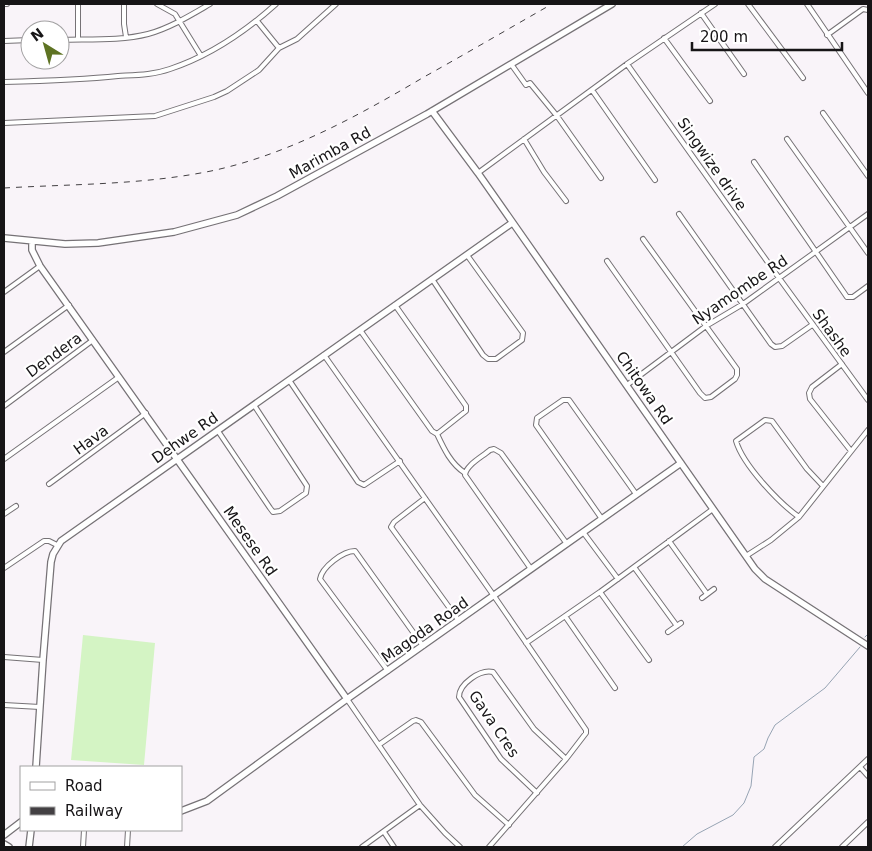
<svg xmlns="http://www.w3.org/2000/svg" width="872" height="851" font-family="'DejaVu Sans',sans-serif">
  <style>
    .garden { fill: #d4f4c4 }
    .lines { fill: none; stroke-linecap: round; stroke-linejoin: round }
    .stream { stroke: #97a4b4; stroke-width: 1 }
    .street-casing { stroke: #767276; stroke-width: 6 }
    .secondary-casing { stroke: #767276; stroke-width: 8 }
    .street { stroke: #fff; stroke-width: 4 }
    .secondary { stroke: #fff; stroke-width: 5.5 }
    .rail { stroke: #434043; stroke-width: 1; stroke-dasharray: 6 6; stroke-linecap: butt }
    .labels { text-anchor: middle; stroke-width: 4.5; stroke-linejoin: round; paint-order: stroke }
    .street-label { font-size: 15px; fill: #171517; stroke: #fff }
  </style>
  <rect width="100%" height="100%" fill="#f9f4f9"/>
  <path class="garden" d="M83,635L155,643L144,765L71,760Z"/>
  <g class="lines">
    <path class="stream" d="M865,637L868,634
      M682,847L697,834L733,815L744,803L751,786L754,757L764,749L768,738L775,725L825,688L860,647"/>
    <g class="street-casing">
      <path id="street" d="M4,4H7
        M124,4V24L126,37
        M157,4L175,14L201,56
        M748,4L803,78
        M807,4L868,93
        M701,13L744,74
        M257,21L279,48
        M827,35L863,9L868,10
        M664,38L710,101
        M78,39V4
        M60,40C88,39 121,41 148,34C170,28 191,15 210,4
        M4,41L30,40
        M511,64L526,85L530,83L557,116L601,178
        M627,64L779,278L868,400
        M4,82C42,81 80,80 118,76C135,75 153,75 170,69C209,56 246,31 276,4
        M592,90L655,180
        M823,113L868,176
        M4,123L155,116L214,97L227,91L259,70L279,48L297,39L336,4
        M524,139L544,172L566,201
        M787,139L868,253
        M754,162L847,297H853L868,286
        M478,173L627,64L715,4
        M679,214L771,344L775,347L782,346L812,325
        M607,261L700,393L705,398L711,397L735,379L737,375V369L643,239
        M432,279L483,355L488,359H496L522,340L523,333L467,255
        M4,292L40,266
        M360,330L432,431L437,434L466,411V406L395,305
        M4,352L69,305
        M324,355L494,596L586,730V733L566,759L489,847
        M842,364L812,387L809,393L810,399L851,451
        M289,380L358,482L364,485L400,461
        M627,385L706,326L743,304L868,214
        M4,406L93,340
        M218,431L270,508L273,512L280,511L306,493L307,486L254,405
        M437,434C444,449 451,464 465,473
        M4,459L119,377
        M49,484L146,413
        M425,498L394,522L391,527L459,621
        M4,514L16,506
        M799,517C779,503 743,465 736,441L765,420L772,421L807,469L823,486
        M602,519L536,425L537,418L563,400H569L636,494
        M583,532L618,579
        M669,541L707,594
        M746,556L771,540L799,517L868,430
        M634,567L677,626
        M4,568L44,541H49L57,545
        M531,569L465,475C466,465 482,457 490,450L494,449L501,453L567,544
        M600,592L649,660
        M702,598L714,589
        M565,616L615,688
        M668,632L681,623
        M526,643L600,592L713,509
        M4,657L43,660
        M388,671L320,579C322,567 343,551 355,551L423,646
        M347,699L420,805L445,833L460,847
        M4,705L40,707
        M380,744L413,721L416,720L421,722L475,795L509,825
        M860,767L868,776
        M537,793L501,759L459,697C459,684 480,669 493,672L534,729L566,759
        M384,832L394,847
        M83,847L84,830
        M127,847L128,830
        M362,847L420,805
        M775,847L868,759
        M842,847L868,822"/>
    </g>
    <g class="secondary-casing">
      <path id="secondary" d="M432,111L478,173L755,569L765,579L868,646
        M4,238L65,244L98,243L174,232L237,215L277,196L427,114L612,4
        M32,241V250L40,266L347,699
        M36,767L43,660L51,562L53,554L61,541L512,223
        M181,811L207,801L347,699L681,463
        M4,835L21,822
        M4,844L9,847
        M29,847L31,830"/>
    </g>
    <use href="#street" class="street"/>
    <use href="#secondary" class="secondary"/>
    <path class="rail" d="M4,188C73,184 142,185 211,171C287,155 358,116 424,77C467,53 510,28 552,4"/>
  </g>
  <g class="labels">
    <g class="street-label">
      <text transform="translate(330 153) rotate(-29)" y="5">Marimba Rd</text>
      <text transform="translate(712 164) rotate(55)" y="5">Singwize drive</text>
      <text transform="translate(740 290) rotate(-34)" y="5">Nyamombe Rd</text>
      <text transform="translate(832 333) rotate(54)" y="5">Shashe</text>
      <text transform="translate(54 355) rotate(-36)" y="5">Dendera</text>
      <text transform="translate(644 388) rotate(55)" y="5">Chitowa Rd</text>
      <text transform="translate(185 438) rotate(-35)" y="5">Dehwe Rd</text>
      <text transform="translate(91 440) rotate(-36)" y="5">Hava</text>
      <text transform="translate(250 541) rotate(55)" y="5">Mesese Rd</text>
      <text transform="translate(425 630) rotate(-35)" y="5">Magoda Road</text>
      <text transform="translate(494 724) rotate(56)" y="5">Gava Cres</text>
    </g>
  </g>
  <rect width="872" height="851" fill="none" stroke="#171517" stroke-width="10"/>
  <rect x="20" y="766" width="162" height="65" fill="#ffffff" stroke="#a2a1a2"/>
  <rect x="30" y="782" width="25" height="8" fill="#ffffff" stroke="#a2a1a2"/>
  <text x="65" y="791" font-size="15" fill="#171517">Road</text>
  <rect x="30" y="807" width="25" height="8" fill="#434043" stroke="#a2a1a2"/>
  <text x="65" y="816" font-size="15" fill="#171517">Railway</text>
  <g transform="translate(45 45) rotate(323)"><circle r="24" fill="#ffffff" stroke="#a2a1a2"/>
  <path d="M0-4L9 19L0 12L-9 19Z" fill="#5e7323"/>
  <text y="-8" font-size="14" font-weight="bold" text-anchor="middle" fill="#171517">N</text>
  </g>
  <path d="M692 42v8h150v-8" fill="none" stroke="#171517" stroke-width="2.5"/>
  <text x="700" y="42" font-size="15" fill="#171517" stroke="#ffffff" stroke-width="4" paint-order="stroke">200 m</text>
</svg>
